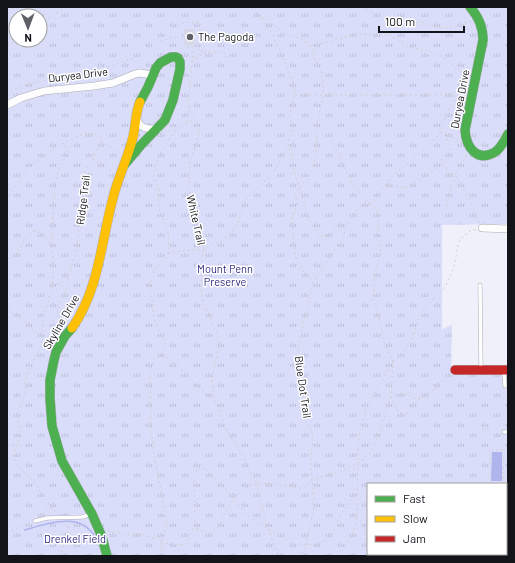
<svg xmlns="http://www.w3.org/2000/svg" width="515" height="563" font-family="Barlow,sans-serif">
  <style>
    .park { fill: url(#park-tufts); fill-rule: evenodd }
    .water { fill: #afb4ed }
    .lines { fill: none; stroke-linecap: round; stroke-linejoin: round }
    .stream { stroke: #afb4ed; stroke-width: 1.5 }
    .building { fill: #d6d8e9 }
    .lane-casing { stroke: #acadb5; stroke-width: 4.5 }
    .street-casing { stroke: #acadb5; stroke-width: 8 }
    .fast-casing { stroke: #acadb5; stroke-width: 10 }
    .slow-casing { stroke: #acadb5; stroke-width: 10 }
    .jam-casing { stroke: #acadb5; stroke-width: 10 }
    .path { stroke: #d0d0d2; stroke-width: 1; stroke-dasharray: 2 3; stroke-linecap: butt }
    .lane { stroke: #fdfdfe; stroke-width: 3.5 }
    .street { stroke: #fdfdfe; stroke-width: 7 }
    .fast { stroke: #4caf50; stroke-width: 9 }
    .slow { stroke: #ffc107; stroke-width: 9 }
    .jam { stroke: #c62828; stroke-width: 9 }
    .poi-dot { fill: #606168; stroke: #fff; stroke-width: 1.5 }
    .labels { text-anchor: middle; stroke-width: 3; stroke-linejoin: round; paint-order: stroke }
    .poi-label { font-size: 11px; fill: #13141a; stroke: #fff; text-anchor: start }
    .street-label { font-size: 11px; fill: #13141a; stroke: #fff }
    .park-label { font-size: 11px; fill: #2f2b82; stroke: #fff }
  </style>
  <defs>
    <pattern id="park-tufts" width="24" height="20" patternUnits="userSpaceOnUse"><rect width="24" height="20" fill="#daddf9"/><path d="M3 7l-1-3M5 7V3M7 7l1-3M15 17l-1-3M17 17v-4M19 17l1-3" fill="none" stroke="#babdd5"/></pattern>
  </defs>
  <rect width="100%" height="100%" fill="#eff0fa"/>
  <path class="park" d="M7,7H508V224L442,225V329L452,325L451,375H508V556H7ZM16,16H40V40H16ZM368,484H506V554H368Z"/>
  <path class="water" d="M492,452H502V481H491Z"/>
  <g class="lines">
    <path class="stream" d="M25,530C40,525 67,517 81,524C89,527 94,535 99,542"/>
  </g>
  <path class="building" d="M184,29H195V45H184Z"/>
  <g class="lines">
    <g class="lane-casing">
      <path id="lane" d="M480,285L481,369
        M504,371L505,386
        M504,432H508
        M35,521L47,518L82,517L92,514"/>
    </g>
    <g class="street-casing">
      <path id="street" d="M7,105L21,98L44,91L94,86L113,83L135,74L140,73L152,75
        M136,116C139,129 146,129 158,129
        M482,228L508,229"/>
    </g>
    <g class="fast-casing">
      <path id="fast" d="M470,7C479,17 483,27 483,40L465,130C466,147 477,163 495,152C501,148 505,140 508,134
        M125,164L141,145L165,120L173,100L180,69V62L178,58L176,57H171L160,63L156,68L148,87L140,102
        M72,328L65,336L56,352L54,360L50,380V399L52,426L62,461L92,514L102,537L107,556"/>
    </g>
    <g class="slow-casing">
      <path id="slow" d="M72,328C99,290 101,242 113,198C118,177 128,158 133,137C136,125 135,113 140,102"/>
    </g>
    <g class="jam-casing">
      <path id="jam" d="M455,370H508"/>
    </g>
    <path class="path" d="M252,7L257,14L265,23L272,34L284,59L292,80L295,91V95L292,103L290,115L292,131L291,135L288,139V144L289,149L291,153L294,172L299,186L310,222L319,235L323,236H327L338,227H342L344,228L345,230L343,239L339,243L322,268L313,283L299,342L298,366L300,375L306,406V421L312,433L313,442L311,455V470L314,496L313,511L306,545L301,556
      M362,7L380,17L389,25L407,24L422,22L435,27L450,28L461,24L472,21
      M7,10L25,7
      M262,18L267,19L279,29L286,34L297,37L307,43L314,50L315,60L321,70L323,82V95L317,125L316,151L312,171L307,181L299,186L295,194L297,204L292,218L293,238L296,258L303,271L313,282
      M40,24L66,7
      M173,28L185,22H198L199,23L202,52L193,59
      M188,45V46H192L193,51L188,104L190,112L198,125L199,131L196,145L190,160L189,188L193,213L200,232L203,249L201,288L204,304L218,336L219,346L212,379L215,400L226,429L244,458L257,484L264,515L278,556
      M311,46L357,34L390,35L409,47L432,52L447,59L456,69L468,76
      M7,47L17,40
      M182,49L184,47L188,48V47
      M192,62L205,52H224L227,58
      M7,95L18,87L24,85L104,68L129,60L138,56L150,46L157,42L178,36
      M295,95H428L454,94V101L446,115L439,135L417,156L394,174L369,204L354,187L329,135
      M441,131L446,136L451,149L448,155L442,159L441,162L446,167V172L455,175L445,209
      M447,136L459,140
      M102,142L120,152
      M467,155L455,175L470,200L479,223
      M93,159L114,173
      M386,185L406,188L443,164
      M7,200L19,181L30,166L55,148L80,135L90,133L99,135L101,138V141L96,150L93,159L87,167L84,174L83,204L79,230L77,250L68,276V285L66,292L60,299L58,306V313L63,328
      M345,227C347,224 351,221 353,217C354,215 354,213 356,211C359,205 367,202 373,206C376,208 377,210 378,214V235L381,246L380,255L375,273L373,299L379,318L381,327L386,348L393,361L398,357L405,350L412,338L418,322L426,307L445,287L453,270L456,258L458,244L460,239L470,231L477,229
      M51,244L55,183L60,165L68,153L64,144
      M168,254L169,240L168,233L159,209L158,201L159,195V190L154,176L155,166L161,152L176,129L187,122L195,120
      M7,259L16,256C21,248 28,223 42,234C46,237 50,241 51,246C54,257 54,284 50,295C48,304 44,311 43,319C42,324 43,330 43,335L54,339
      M52,285L61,283L68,276
      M7,310L20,317L37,333L43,335L42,344L27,375L25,382V394L19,410L18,420L21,435L15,449V454L16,463L36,485L41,494L56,513
      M161,355C179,361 184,375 197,386C202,391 209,395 215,399
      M393,361L391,397L398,412L408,414L420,398
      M482,429H489
      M7,446L17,444
      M490,484V450H504L503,484
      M506,513L507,556
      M42,514L50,507
      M357,516L365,529V537L368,541
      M195,527L194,478L196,471L200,468L206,469L234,499L246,514L254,521L283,537L293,544L313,545L323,542L333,534L338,519L343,511L358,493
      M108,531L117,532L126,535L140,534L153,538L161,536
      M7,533L30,522
      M161,543L180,545L186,544L193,529C202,526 203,539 211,534C219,529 222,518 226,511C230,504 237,493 244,489C255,481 273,484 286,486C292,486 297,488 304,488L312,480L327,474L340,472L358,463L371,452L379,434L391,397L395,395L406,394L414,398H420L425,396L428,392L436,389L437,385L449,375
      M383,554L384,556
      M410,554V556
      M490,554L492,556
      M58,556C65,547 68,534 69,523
      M163,556L161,543L162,536L165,531L167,523L154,453L151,429L150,374L152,365L154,359L161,354L165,350V346L164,340L159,330L154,319L152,300L150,294V284L154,269C162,264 164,262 168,254L173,252L203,249L224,239L233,231L237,225L245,201L263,183L275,170L280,161L288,145
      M340,556C343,546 350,539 355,529C356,525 357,521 357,516L358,444L360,429L366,409L393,361
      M399,556V554
      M422,556V554"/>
    <use href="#lane" class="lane"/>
    <use href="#street" class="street"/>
    <use href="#fast" class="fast"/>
    <use href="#slow" class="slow"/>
    <use href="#jam" class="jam"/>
  </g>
  <circle class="poi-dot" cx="190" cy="37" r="4"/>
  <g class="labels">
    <g class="poi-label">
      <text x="198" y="41">The Pagoda</text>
    </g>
    <g class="street-label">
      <text transform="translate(78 75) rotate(-7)" y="4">Duryea Drive</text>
      <text transform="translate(460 99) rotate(-79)" y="4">Duryea Drive</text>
      <text transform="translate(83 200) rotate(-83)" y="4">Ridge Trail</text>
      <text transform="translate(196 220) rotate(77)" y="4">White Trail</text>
      <text transform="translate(61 322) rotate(-60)" y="4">Skyline Drive</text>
      <text transform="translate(303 387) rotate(82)" y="4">Blue Dot Trail</text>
    </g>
    <g class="park-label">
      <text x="225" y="273">Mount Penn<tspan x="225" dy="13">Preserve</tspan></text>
      <text x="75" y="543">Drenkel Field</text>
    </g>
  </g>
  <rect width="515" height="563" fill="none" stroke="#13141a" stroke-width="16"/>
  <rect x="367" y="483" width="140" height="72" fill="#ffffff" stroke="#a1a1a3"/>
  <rect x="375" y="496" width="20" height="6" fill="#4caf50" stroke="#a1a1a3"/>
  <text x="403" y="503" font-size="12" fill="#13141a">Fast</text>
  <rect x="375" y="516" width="20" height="6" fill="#ffc107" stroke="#a1a1a3"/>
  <text x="403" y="523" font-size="12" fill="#13141a">Slow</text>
  <rect x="375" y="536" width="20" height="6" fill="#c62828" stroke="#a1a1a3"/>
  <text x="403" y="543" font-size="12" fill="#13141a">Jam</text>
  <g transform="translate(28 28) rotate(179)"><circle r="19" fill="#ffffff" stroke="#a1a1a3"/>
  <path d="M0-3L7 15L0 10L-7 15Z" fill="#606168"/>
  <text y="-6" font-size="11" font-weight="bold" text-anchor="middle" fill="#13141a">N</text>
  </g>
  <path d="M379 26v6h85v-6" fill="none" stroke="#13141a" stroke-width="2"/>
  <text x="385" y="26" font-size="12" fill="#13141a" stroke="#ffffff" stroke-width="3" paint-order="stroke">100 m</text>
</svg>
